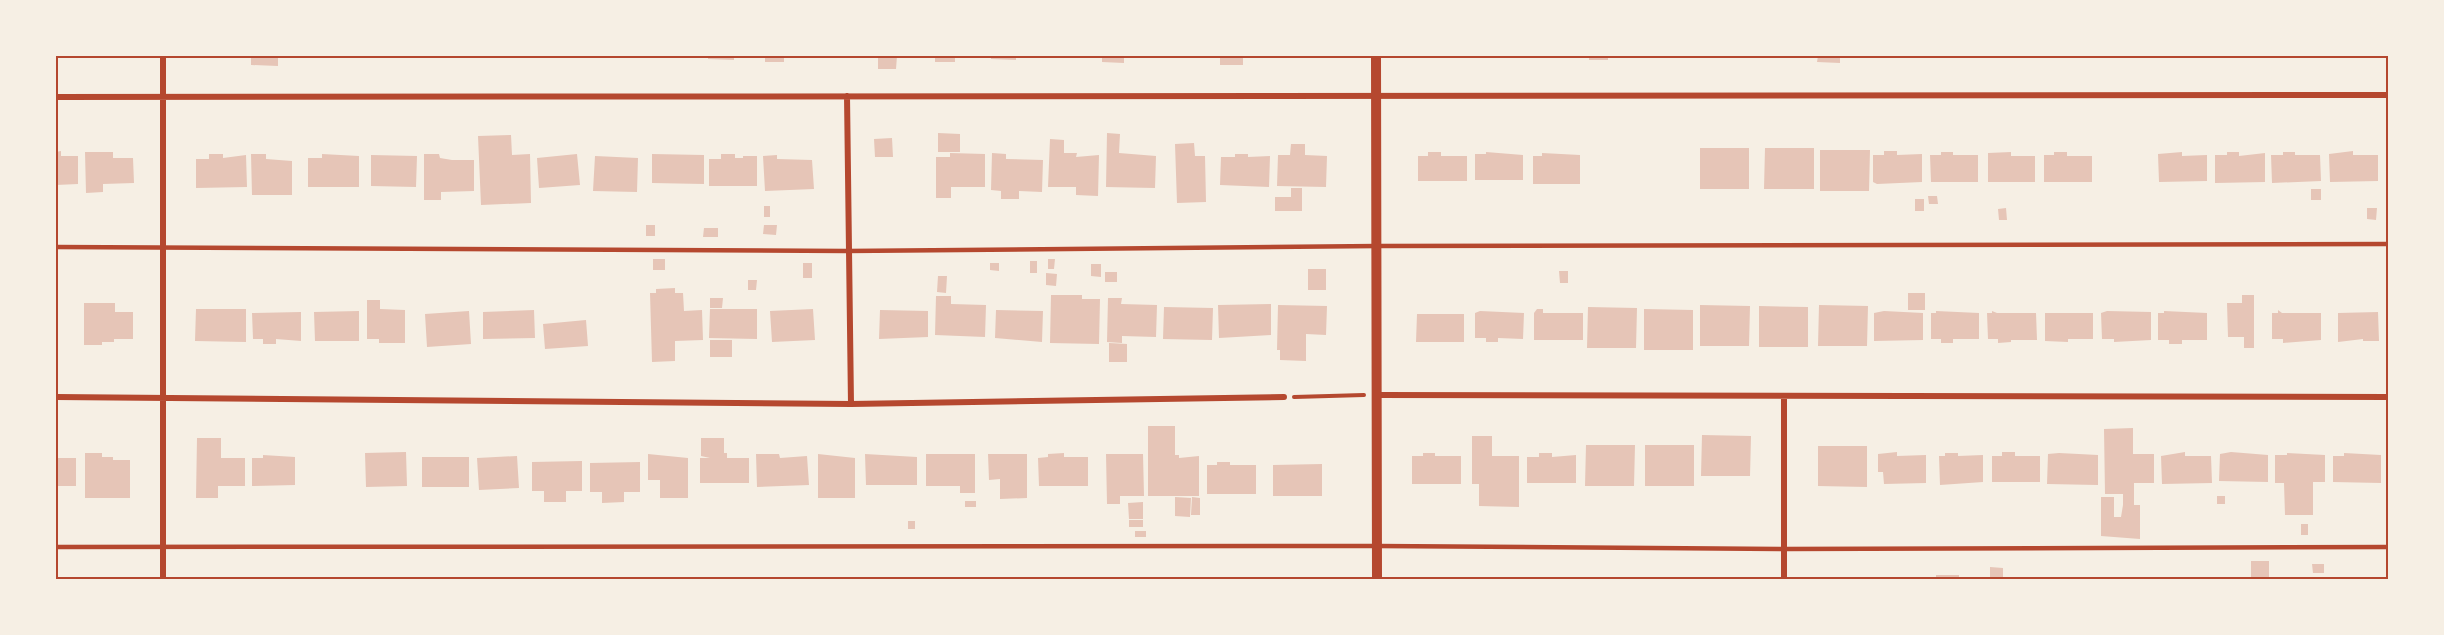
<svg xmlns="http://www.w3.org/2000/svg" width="2444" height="635" font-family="Lato,sans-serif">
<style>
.building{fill:#e6c5b7}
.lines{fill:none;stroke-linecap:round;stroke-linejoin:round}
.path{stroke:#b5482f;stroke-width:4}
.service{stroke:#b5482f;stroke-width:4.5}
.minor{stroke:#b5482f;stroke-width:6}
.tertiary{stroke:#b5482f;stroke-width:10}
.neatline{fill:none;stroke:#b5482f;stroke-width:2}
</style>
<rect width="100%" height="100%" fill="#f6efe4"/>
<path class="building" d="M251 56H278V66L251 65Z
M708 56H734V60L708 59Z
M765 56H784V62H765Z
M878 56H897L896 69H878Z
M935 56H955V62H935Z
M991 56H1016V60L991 59Z
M1102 56H1124V63L1102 62Z
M1220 56H1243V65H1220Z
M1589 56H1608V60H1589Z
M1818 56H1840V63L1817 62Z
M938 133 960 134V152H938Z
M1107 133 1120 134 1119 153 1156 156 1155 188 1106 187Z
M511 135 512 155 530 154 531 203 481 205 478 136Z
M892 138 893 157H875L874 139Z
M1050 139 1064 140V153H1077L1076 157 1099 155 1098 196 1076 195V187H1048Z
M1194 143 1195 156H1205L1206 202 1177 203 1175 144Z
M1291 144H1305V155L1327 156 1326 187 1277 186 1278 155H1290Z
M1700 148H1749V189H1700Z
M1765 148H1814V189H1764Z
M1820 150H1870L1869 191H1820Z
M61 151V156H78V184L56 185V152Z
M1884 151H1897V155L1922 154V182L1877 184 1873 182V155H1884Z
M2353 151V155H2378V181L2330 182 2329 154Z
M85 152H113V158H133L134 183 103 184V192L86 193Z
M1428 152H1441V156H1467V181H1418V156H1428Z
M1486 152 1523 155V180H1475V154H1486Z
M1941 152H1953V155H1978V182H1931L1930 155H1941Z
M2011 152V156H2035V182H1988V153Z
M2054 152H2067V156H2092V182H2044V155H2054Z
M2182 152V156L2207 155V181L2159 182 2158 154Z
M2227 152H2239V156L2265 153V182L2215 183V155H2227Z
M2283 152H2295V155H2320L2321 181 2272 183 2271 155H2283Z
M950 153 985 154V187H951V198H936V157H950Z
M992 153 1006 154V159L1043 160 1042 192 1019 191V199H1001V191L991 190Z
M1542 153 1580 155V184H1533V156H1542Z
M209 154H223V158L246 155 247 187 196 188V159H209Z
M251 154H266V159L292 161V195H252Z
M322 154 359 156V187H308V158H322Z
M424 154H439L440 158 452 160H474V191L441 192V200H424Z
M577 154 580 185 539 188 537 158Z
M652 154 704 155V184L652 183Z
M721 154H735V158H743V156H757V186H709V159H721Z
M1235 154H1248V157L1270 156 1269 187 1220 185 1221 157H1235Z
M371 155 417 156 416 187 371 186Z
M777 155V159L812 160 814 189 765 191 763 156Z
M595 156 638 158 637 192 593 191Z
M1291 188H1302V211H1275V197H1291Z
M2311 189H2321V200H2311Z
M1928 196H1937L1938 204H1929Z
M1915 199H1924V211H1915Z
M764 206H770V217H764Z
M2006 208 2007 220H1999L1998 209Z
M2367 208H2377L2376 220 2367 219Z
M646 225H655V236H646Z
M764 225H777L776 235 763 234Z
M704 228H718V237H703Z
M653 259H665V270H653Z
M1048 259H1055L1054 269H1048Z
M1030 261H1037V273H1030Z
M803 263H812V278H803Z
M990 263H999V271L990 270Z
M1091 264H1101V277L1091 276Z
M1308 269H1326V290H1308Z
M1559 271H1568V283H1560Z
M1105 272H1117V282H1105Z
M1046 273 1057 274 1056 286 1046 285Z
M938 276H947L946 293 937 292Z
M748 280H757L756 290H748Z
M675 288V293H683L684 311 702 310 703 340 675 341V361L652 362 650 293H656V289Z
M1908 293H1925V310H1908Z
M1051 295H1082V299H1100L1099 344 1050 343Z
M2242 295H2254V348H2244V337H2228L2227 303H2242Z
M936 296H951V304L986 305 985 337 935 335Z
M710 298H723L722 308H710Z
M1108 298H1122L1121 304 1157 305 1156 337 1122 336V343L1107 342Z
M367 300H380V309L405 310V343H379V339H367Z
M84 303H115V312H133V339H114V342H102V345H84Z
M1271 304V335L1219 338 1218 305Z
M1278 305 1327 306 1326 335 1306 334V361L1280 360V350H1277Z
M1700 305 1750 306 1749 346H1700Z
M1819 305 1868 306 1867 346H1818Z
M1759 306 1808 307V347H1759Z
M1164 307 1213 308 1212 340 1163 339Z
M1588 307 1637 308 1636 348H1587Z
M196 309H246V342L195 341Z
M710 309H757V339L709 338Z
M813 309 815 340 772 342 770 311Z
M1537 309H1543V313H1583V340H1534V313Z
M1644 309 1693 310V350H1644Z
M534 310 535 338 483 339V312Z
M880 310 928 311V337L879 339Z
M996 310 1043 311 1042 342 995 338Z
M2278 310 2282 313H2321V340L2283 343V339H2272V313H2278Z
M359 311V341H315L314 312Z
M469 311 471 344 427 347 425 314Z
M1480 311 1524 313 1523 339 1498 338V342H1486V338H1475V313Z
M1884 311 1923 313V340L1874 341V313Z
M1936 311 1979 313V339H1953V343H1941V339H1931V313H1936Z
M1992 311 1997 313H2036L2037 340H2011V342L1998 343V339H1988L1987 313H1992Z
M2107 311 2151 312V340L2114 342V339H2102L2101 313Z
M2164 311 2207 313V340H2182V344H2169V340H2158V313H2164Z
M301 312V341L276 339V344H263V339H253L252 313Z
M2378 312 2379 341H2363V339L2338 342V313Z
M2386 312H2388V341H2386Z
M2045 313H2093V339H2068V342L2045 341Z
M1417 314H1464V342H1416Z
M586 320 588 346 545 349 543 324Z
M710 340H732V357H710Z
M1109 343 1127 344V362H1109Z
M1148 426H1175V455H1179V458L1199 456V496H1148Z
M2133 428V454H2154V483H2134V505H2140V539L2101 536V497H2114V517H2121L2123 505V494H2105L2104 429Z
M1702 435 1751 436 1750 476H1701Z
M1472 436H1492V456H1519V507L1479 506V484H1472Z
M197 438H221V458H245V486H218V498H196Z
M701 438H724V453H727V458H749V483H700V458H710L701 456Z
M1586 445H1635L1634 486H1585Z
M1645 445H1694V486H1645Z
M1818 446H1867V487L1818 486Z
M406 452 407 486 366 487 365 453Z
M1897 452V456L1926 455V483L1884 484 1883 472H1878V454Z
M2002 452H2015V456H2040V482H1992V456H2002Z
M2185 452V456H2211L2212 483 2162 484 2161 456Z
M2231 452 2268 455V482L2219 481 2220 454Z
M56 453H58V458H76V486H56Z
M85 453H102V457H113V460H130V498H85Z
M1064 453V457H1088V486H1039L1038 458 1048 457V454Z
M1423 453H1435V456H1461V484H1412V456H1423Z
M1539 453H1552V457L1576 455V483H1527V457H1539Z
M1945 453H1958V456L1983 455V482L1940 485 1939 456H1945Z
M2059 453 2098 455V485L2047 484 2048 454Z
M2287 453 2325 455V482H2313V515H2285L2284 483H2275V455H2287Z
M2344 453 2381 455V483L2333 482V456H2344Z
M648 454 688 458V498H660V480H648Z
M756 454H779L780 458 807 456 809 485 757 487Z
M818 454 855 458V498H818Z
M865 454 917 457V485H866Z
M926 454H975V493H960V486H926Z
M988 454H1027V498L1000 499V479L989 480Z
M1106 454H1143L1144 496H1120V504H1107Z
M263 455 295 457V485L252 486V458H263Z
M517 456 519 488 479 490 477 458Z
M422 457H469V487H422Z
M582 461V491H566V502H544V491H532V462Z
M640 462V492H624V502L602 503V492H590V463Z
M1217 462H1230V465H1256V494H1207V465H1217Z
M1322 464V496H1273V465Z
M2217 496H2225V504H2217Z
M1175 497 1191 498 1190 517 1175 516Z
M1192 497 1200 498V515H1191Z
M965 501H976V507H965Z
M1143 502V519H1129L1128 503Z
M1129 520H1143V527H1129Z
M908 521H915V529H908Z
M2301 524H2308V535H2301Z
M1135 531H1146V537H1135Z
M2251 561H2269V580H2251Z
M2312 564H2324V573H2313Z
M1990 567 2003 568V579H1990Z
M1936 575H1959V580H1936Z"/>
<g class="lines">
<path class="path" d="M1294 397 1364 395"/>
<path class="service" d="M56 247 847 251 1378 246 2388 244
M56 547 1377 546 1784 549 2388 547"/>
<path class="minor" d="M163 56V580
M847 96 851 404
M56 97 2388 95
M1377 395 2388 397
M56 397 851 404 1284 397
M1784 580V396"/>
<path class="tertiary" d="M1376 56 1377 580"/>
</g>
<rect width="2444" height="635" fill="none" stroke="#f6efe4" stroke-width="114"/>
<rect x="57" y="57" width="2330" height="521" class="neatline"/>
</svg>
